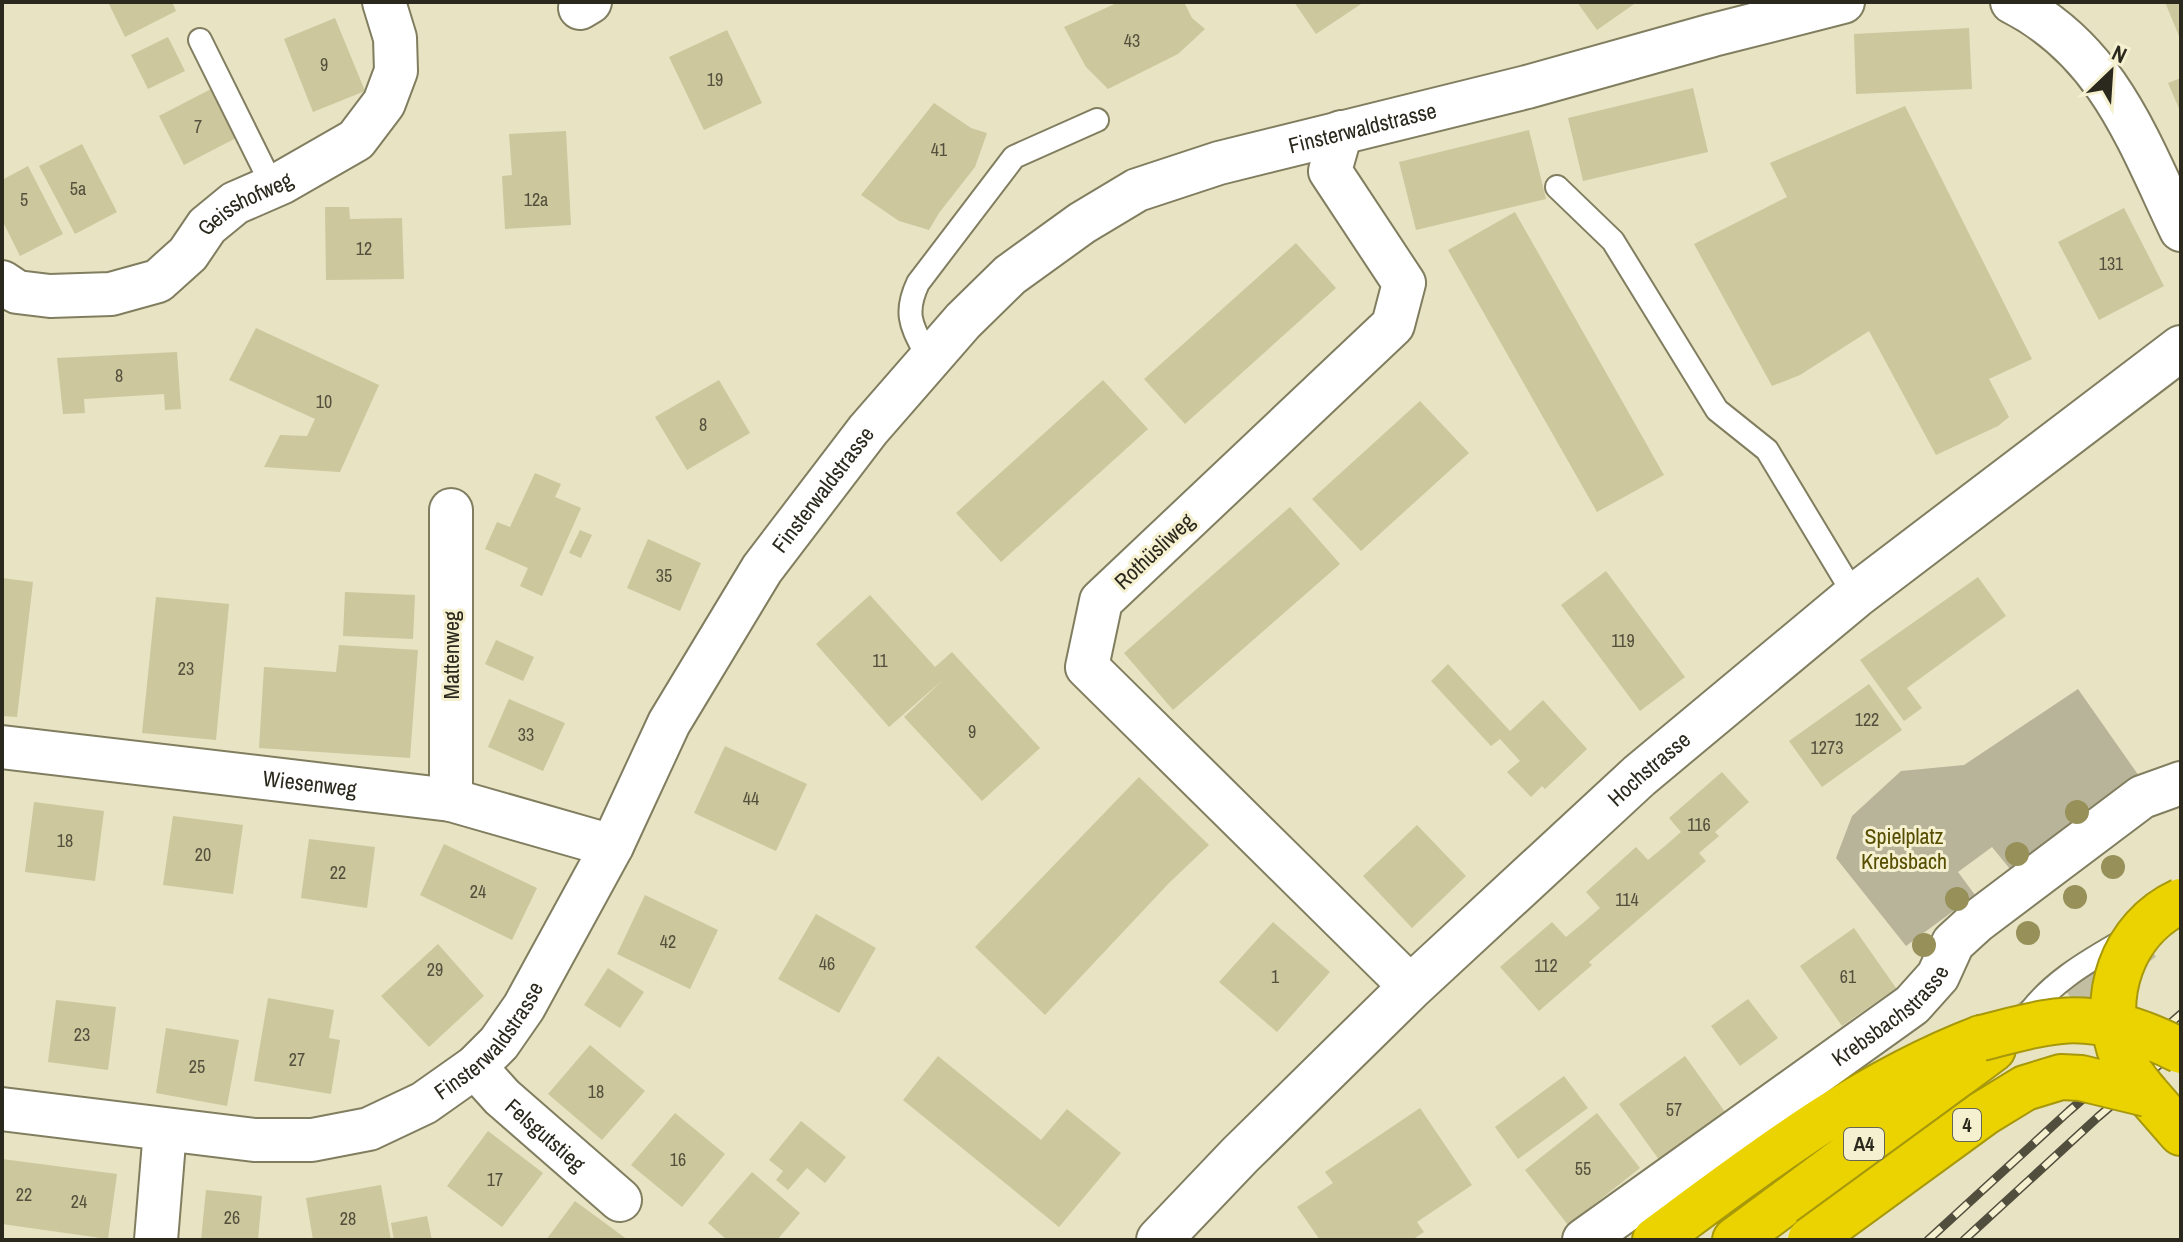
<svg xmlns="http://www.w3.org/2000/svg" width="2183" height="1242" font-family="'Archivo Narrow',sans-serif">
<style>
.green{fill:#b8b49a}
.building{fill:#cdc79d}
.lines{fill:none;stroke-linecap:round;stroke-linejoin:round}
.highway-tunnel{stroke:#c1bea2;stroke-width:44;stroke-dasharray:44 22;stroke-linecap:butt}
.lane-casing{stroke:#817e60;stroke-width:26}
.street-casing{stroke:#817e60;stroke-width:46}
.secondary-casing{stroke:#817e60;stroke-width:48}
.highway-casing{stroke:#a7980b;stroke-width:48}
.lane{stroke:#fff;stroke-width:22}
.street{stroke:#fff;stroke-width:42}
.secondary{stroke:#fff;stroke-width:44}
.highway{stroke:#ead301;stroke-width:44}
.rail-casing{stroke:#514e3e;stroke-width:9}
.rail{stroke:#f4f0d0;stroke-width:6;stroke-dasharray:18;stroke-linecap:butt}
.highway-bridge-casing{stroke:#a7980b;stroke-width:48;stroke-linecap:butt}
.highway-bridge{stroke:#ead301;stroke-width:44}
.tree{fill:#979058}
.labels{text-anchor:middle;stroke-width:6;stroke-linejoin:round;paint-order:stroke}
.number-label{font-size:18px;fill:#54503d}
.shield{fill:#f4f0d0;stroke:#676553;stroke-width:2}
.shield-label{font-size:20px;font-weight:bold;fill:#2b291d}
.street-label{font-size:22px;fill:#2b291d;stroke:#f4f0d0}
.park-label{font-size:22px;fill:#564d00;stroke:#f4f0d0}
</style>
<rect width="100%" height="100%" fill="#e7e3c3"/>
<path class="green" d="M2078 689 2139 776 2010 869 1992 847 1958 872 1975 895 1906 946 1836 858 1852 816 1901 771 1964 765Z"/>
<path class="building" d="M108 2H172L176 11 125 37Z
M1119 2H1184L1192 18 1205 29 1178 54 1108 89 1086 67 1064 27Z
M1294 2H1364L1316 34Z
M1577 2H1637L1597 30Z
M2165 2H2181V41Z
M335 18 365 91 313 112 284 39Z
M1969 28 1972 89 1856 94 1854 34Z
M727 30 762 103 704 130 669 57Z
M168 37 185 71 148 89 131 55Z
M2181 78V113L2168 83Z
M1693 88 1708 152 1583 181 1568 118Z
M211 89 236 138 184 165 159 116Z
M934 103 971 128 987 133 975 167 939 213 929 230 899 221 861 195Z
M1905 106 2032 359 1989 379 2009 417 1998 426 1936 455 1869 331 1800 375 1772 386 1694 244 1787 197 1770 163Z
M1529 130 1546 199 1416 230 1399 162Z
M566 131 571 225 505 229 502 176 512 175 509 134Z
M82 144 117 212 75 234 39 166Z
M28 166 63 234 20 256 2 220V180Z
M325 207H349L350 219 402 218 404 279 326 280Z
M2124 208 2164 286 2099 320 2058 242Z
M1515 212 1664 475 1597 512 1448 250Z
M1296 243 1336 288 1185 424 1144 379Z
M256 328 379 385 340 472 264 467 280 435 307 436 315 419 229 380Z
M177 352 181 409 165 410 164 394 84 399 85 413 63 414 57 358Z
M719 380 750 433 687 470 655 417Z
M1103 380 1148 429 1001 562 956 513Z
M1420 401 1469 453 1361 551 1312 499Z
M535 473 561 484 555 497 581 508 542 596 520 586 528 568 485 549 497 522 510 527Z
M1290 507 1340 564 1173 710 1124 653Z
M580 530 592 535 581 558 569 553Z
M648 539 701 563 680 611 627 588Z
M1606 571 1685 677 1640 711 1561 605Z
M1978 577 2006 616 1907 688 1922 708 1904 721 1860 660Z
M2 578 33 582 17 717 2 716Z
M345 592 415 595 413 639 343 636Z
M870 595 935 667 952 652 1040 748 982 801 904 717 944 679 889 727 816 644Z
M156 597 229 604 216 740 142 733Z
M496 640 534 657 523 681 485 664Z
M339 645 418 650 410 758 259 748 264 667 336 672Z
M1448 664 1510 731 1543 700 1587 749 1545 789 1542 786 1531 797 1507 772 1520 761 1500 739 1491 746 1431 681Z
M1869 684 1902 730 1822 787 1789 741Z
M509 699 565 723 543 771 488 747Z
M725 746 807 784 776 851 694 813Z
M1722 772 1749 802 1715 832 1719 836 1699 853 1706 861 1589 962 1592 965 1539 1011 1500 967 1552 922 1566 937 1583 923 1600 908 1586 892 1636 847 1648 860 1665 846 1681 832 1669 818Z
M1139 777 1209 845 1169 883 1045 1015 975 947Z
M34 802 104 811 95 881 25 872Z
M173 816 243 825 233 894 163 885Z
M1417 825 1466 876 1412 928 1363 876Z
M309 839 375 847 367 908 301 898Z
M444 844 537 888 512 940 420 895Z
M645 895 718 930 690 989 617 954Z
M816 914 876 948 839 1013 778 979Z
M1273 922 1330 972 1277 1032 1219 982Z
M1854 928 1896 988 1842 1026 1800 966Z
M438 944 484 996 429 1047 381 996Z
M608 968 644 992 620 1028 584 1005Z
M268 998 334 1010 329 1038 340 1040 331 1094 254 1081Z
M1748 999 1778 1038 1740 1066 1711 1026Z
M56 1000 116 1007 108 1070 48 1062Z
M166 1028 239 1040 227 1106 156 1093Z
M590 1045 645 1091 602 1140 548 1094Z
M938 1056 1041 1140 1067 1109 1121 1153 1059 1227 903 1100Z
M1685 1056 1728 1116 1662 1164 1619 1104Z
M1564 1076 1588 1108 1518 1159 1495 1127Z
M1420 1108 1472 1185 1417 1222 1424 1232 1412 1240H1320L1297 1207 1333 1183 1325 1172Z
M675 1113 725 1154 682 1207 631 1165Z
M1597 1113 1640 1168 1568 1225 1525 1170Z
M801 1121 846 1157 825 1183 807 1168 788 1190 776 1180 783 1171 769 1160Z
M488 1131 543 1173 502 1227 447 1186Z
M2 1159 117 1174 108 1239 2 1224Z
M752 1172 800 1213 777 1240H727L708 1223Z
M381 1185 391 1240H313L306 1198Z
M206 1190 262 1196 258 1240H201Z
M575 1201 628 1240H546Z
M427 1216 432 1240H394L391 1223Z"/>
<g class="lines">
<path class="highway-tunnel" d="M2015 1033 2143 939"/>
<g class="lane-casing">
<path id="lane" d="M200 40 273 187
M1557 187 1613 241 1717 410 1767 450 1855 596
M929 360C914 329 902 317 918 283L1014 157 1097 120
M2021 1025C2044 985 2091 959 2130 937"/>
</g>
<g class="street-casing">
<g id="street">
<path d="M2012 2C2107 50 2138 140 2181 230"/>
<path d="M580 8 590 2"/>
<path d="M1341 132 1330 171 1404 283 1393 325 1101 601 1087 667 1411 987"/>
<path id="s1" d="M2 282 17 292 50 296 111 294 158 281 188 254 207 226 235 203 281 183 356 140 384 103 396 71 395 38 384 2"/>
<path id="s2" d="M2 747 451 800 612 846"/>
<path d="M451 800V510"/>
<path id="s3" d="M475 1067 502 1097 620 1200"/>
<path id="s4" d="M2 1109 254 1140H312L369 1129 424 1103 475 1067 499 1043 524 1007 612 846 669 723 762 569 868 430 963 321 1010 275 1082 223 1137 190 1219 163 1527 87 1713 35 1843 2"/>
<path d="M156 1240 165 1130"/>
<path id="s5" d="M1584 1240 1912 1005 1938 976 1953 943 1976 922 2142 797 2181 783"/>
</g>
</g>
<g class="secondary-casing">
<g id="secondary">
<path id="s6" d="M1159 1240 1240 1155 1411 987 1639 776 1855 596 2181 348"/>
</g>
</g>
<g class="highway-casing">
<path id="highway" d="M2147 1094 2181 1133
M1655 1240C1758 1164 1860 1084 1981 1038
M1735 1240 1993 1049"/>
</g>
<use href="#lane" class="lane"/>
<use href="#street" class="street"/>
<use href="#secondary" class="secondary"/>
<use href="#highway" class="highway"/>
<g class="rail-casing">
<path id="rail" d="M1928 1240 2069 1111 2181 1014
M1964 1240 2098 1117 2181 1046"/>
</g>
<use href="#rail" class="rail"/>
<g class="highway-bridge-casing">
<path id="highway-bridge" d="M1981 1038C2007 1032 2034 1023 2061 1021 2101 1017 2146 1033 2181 1051
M2147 1094C2138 1083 2128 1072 2123 1059 2098 999 2122 928 2181 901
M1810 1240 1984 1113 2025 1088 2061 1077 2081 1078 2147 1094"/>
</g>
<use href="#highway-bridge" class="highway-bridge"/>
</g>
<g class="tree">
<circle cx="2077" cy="812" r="12"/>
<circle cx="2017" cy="854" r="12"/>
<circle cx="2113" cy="867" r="12"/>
<circle cx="2075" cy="897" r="12"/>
<circle cx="1957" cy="899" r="12"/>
<circle cx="2028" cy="933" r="12"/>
<circle cx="1924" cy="945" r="12"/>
</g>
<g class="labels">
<g class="number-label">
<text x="1132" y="47">43</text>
<text x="324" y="71">9</text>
<text x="715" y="86">19</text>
<text x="198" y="133">7</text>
<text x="939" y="156">41</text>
<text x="78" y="195">5a</text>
<text x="24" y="206">5</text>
<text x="536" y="206">12a</text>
<text x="364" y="255">12</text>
<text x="2111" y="270">131</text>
<text x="119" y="382">8</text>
<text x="324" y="408">10</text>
<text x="703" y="431">8</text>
<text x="664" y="582">35</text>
<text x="1623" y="647">119</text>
<text x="880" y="667">11</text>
<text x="186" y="675">23</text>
<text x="1867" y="726">122</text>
<text x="972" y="738">9</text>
<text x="526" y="741">33</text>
<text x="1827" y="754">1273</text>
<text x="751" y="805">44</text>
<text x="1699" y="831">116</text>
<text x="65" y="847">18</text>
<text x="203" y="861">20</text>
<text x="338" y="879">22</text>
<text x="478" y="898">24</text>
<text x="1627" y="906">114</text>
<text x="668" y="948">42</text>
<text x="827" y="970">46</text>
<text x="1546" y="972">112</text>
<text x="435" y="976">29</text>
<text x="1275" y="983">1</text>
<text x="1848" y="983">61</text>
<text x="82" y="1041">23</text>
<text x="297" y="1066">27</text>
<text x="197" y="1073">25</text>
<text x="596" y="1098">18</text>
<text x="1674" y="1116">57</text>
<text x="678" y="1166">16</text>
<text x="1583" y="1175">55</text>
<text x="495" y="1186">17</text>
<text x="24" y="1201">22</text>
<text x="79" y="1208">24</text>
<text x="232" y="1224">26</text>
<text x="348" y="1225">28</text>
</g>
<g class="shield">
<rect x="1953" y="1109" width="28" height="32" rx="6"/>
<rect x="1844" y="1128" width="40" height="32" rx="6"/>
</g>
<g class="shield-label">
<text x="1967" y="1132">4</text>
<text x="1864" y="1151">A4</text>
</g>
<g class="street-label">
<text dy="8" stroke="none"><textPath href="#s4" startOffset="1842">Finsterwaldstrasse</textPath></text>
<text dy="8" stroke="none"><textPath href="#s1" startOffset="280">Geisshofweg</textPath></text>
<text dy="8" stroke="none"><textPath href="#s4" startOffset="1170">Finsterwaldstrasse</textPath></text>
<text transform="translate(1154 551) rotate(-43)" y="8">Rothüsliweg</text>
<text transform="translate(451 655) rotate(-90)" y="8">Mattenweg</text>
<text dy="8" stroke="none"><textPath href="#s6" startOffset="680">Hochstrasse</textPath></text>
<text dy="8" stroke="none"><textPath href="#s2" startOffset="310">Wiesenweg</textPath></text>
<text dy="8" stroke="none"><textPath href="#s5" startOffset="380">Krebsbachstrasse</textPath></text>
<text dy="8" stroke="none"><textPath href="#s4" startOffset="522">Finsterwaldstrasse</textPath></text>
<text dy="8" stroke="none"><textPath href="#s3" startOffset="98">Felsgutstieg</textPath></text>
</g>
<g class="park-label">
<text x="1904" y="844">Spielplatz<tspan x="1904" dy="25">Krebsbach</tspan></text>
</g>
</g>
<rect width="2183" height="1242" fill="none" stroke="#2b291d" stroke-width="8"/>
<g transform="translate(2111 72) rotate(25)" stroke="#f4f0d0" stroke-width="6" paint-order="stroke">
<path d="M0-6L14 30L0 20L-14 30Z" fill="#2b291d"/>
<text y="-12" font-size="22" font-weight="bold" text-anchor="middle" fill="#2b291d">N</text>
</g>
</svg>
